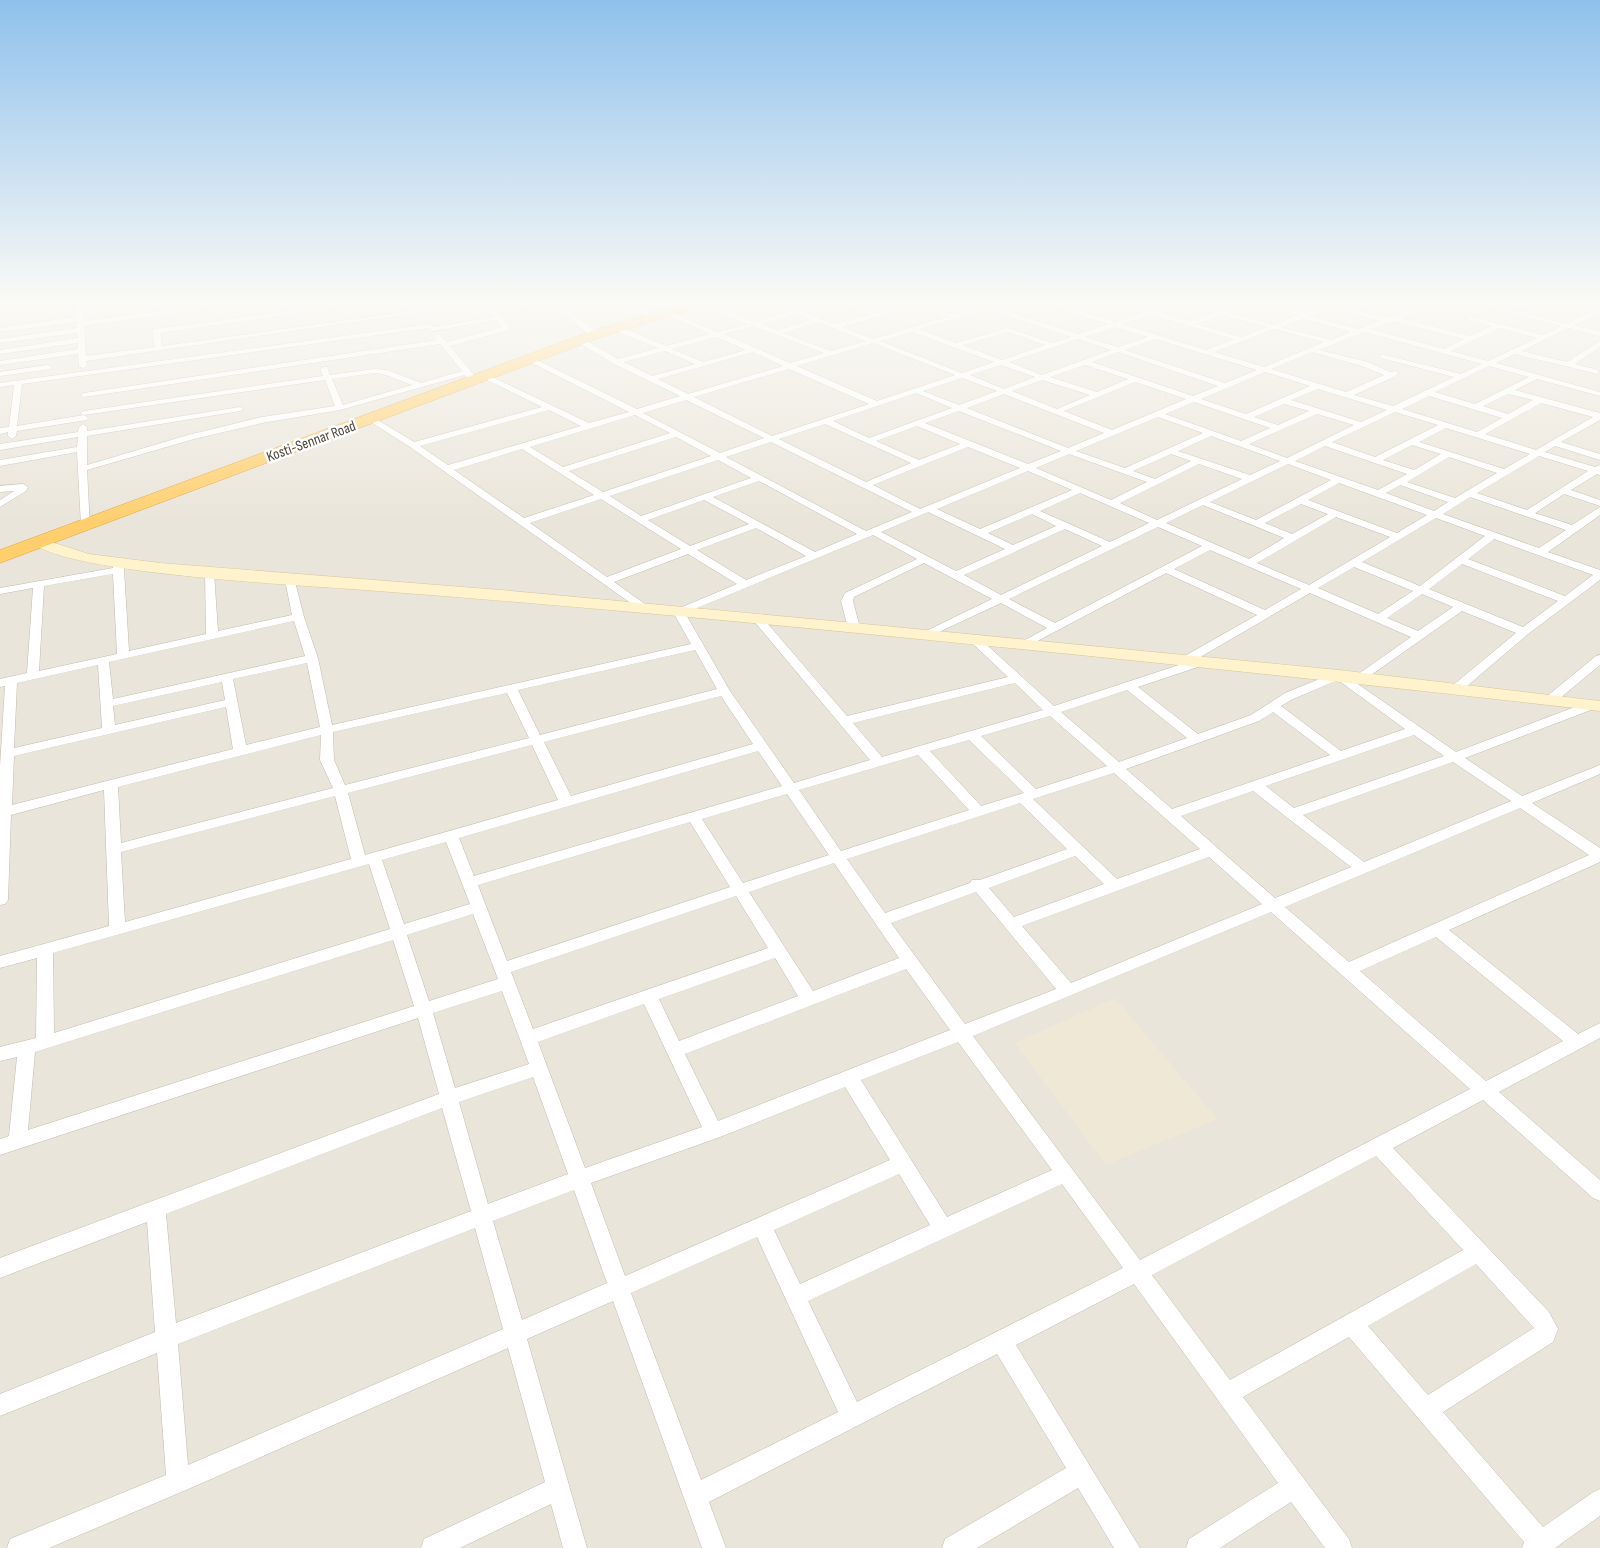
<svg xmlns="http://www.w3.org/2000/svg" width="1600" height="1548" font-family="'Sofia Sans Condensed',sans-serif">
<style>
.residential{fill:#eae5da}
.education{fill:#efe8d6}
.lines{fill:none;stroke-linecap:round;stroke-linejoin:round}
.street-casing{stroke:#c2bbae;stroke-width:1}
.secondary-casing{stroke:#d6c79b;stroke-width:1}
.highway-casing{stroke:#e0a43c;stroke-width:1}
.street{fill:#fff;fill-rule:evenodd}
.secondary{fill:#fff3cd;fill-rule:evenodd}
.highway{fill:#ffcf6e;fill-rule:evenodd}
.labels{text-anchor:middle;stroke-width:5;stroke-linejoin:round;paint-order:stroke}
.far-street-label{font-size:15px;fill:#4b4439;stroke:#fff}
</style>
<rect width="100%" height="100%" fill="#f6f3ec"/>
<path class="residential" d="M0 305H1600V1548H0Z"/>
<path class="education" d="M1115 998 1217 1119 1106 1165 1015 1043Z"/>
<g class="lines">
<g class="street-casing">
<path id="street" d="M76 305H101L83 309 84 321 210 305H228L84 326 86 356 155 347 152 331 156 329 336 305H354L160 333 162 346 420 310 423 312 86 361 87 366 83 368 79 366 78 354 0 365V361L78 349V343L0 354V350L78 338 77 333 0 343V339L77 328V322L0 332V328L76 317Z
M417 305H435L415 308Z
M488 305 494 310 542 305 497 313 510 326V330L450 346 474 375V379H468L465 375 340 410 262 423 194 439 87 470 90 527 86 528 81 525 77 452 0 466V460L77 447 78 437 0 450V444L78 432 79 427 83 424 87 427V431L240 407 244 409 240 411 87 436V465L188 435 262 417 335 406 325 380 84 415 88 418 87 420 17 431 16 436 12 439 8 436V432L0 434V428L9 427 14 385 0 387V383L430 324 433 327 493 317 485 307ZM496 320 502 327 447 342 438 334 434 336 437 340 84 393 80 395 84 397 440 344 462 371 421 383 387 370 374 369 330 375 327 367H324L320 369 323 376 84 411 80 413 84 415 17 426 22 384 429 328 432 331ZM374 373 383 374 412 385 343 405 332 379Z
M555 305H562L597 333V337H591Z
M632 305H639L653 317 648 318Z
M702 305H711L754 322 790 312 776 305H785L835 324 869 315 844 305C855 305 866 313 877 313 890 312 903 305 916 305L842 327 873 339 947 317 918 305C931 305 943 315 955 314 969 314 980 305 996 305L994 307 1078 334 1108 324 1049 305H1059L1115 322 1143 313 1122 305C1132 305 1142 311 1152 310 1160 309 1167 305 1176 305L1158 312 1189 321 1238 305H1248L1229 313 1274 325 1298 315 1267 305H1277L1305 313 1323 305H1335L1386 318 1422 305H1431L1400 318 1470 336 1492 326 1467 319 1469 316 1543 335 1561 326 1480 305C1494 305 1505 310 1519 312 1528 313 1537 305 1547 305L1529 314 1566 324 1600 308V313L1574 325 1600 332V336L1568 328 1522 351 1567 362 1600 341V347L1575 364 1598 370V374L1515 354 1496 363 1600 392V396L1537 379 1515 390 1600 413V420L1561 442 1600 454V460L1555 446 1545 452 1595 467 1600 465V475L1597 474 1571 490 1600 500V506L1564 494 1535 513 1572 525 1600 507V515L1548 552 1600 570V580L1528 634 1460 692 1456 693 1450 689 1452 686 1516 633 1462 611 1361 682 1355 678 1357 675 1411 637 1310 593 1197 659H1204L1206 662 1204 665 1138 687 1198 734 1251 715 1285 693 1339 671 1456 752 1588 702H1596L1598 705 1596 708 1465 758 1522 796 1600 765V774L1532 803 1600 848V862L1449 930 1578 1034 1600 1023V1038L1499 1092 1600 1180V1201L1593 1198 1483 1100 1393 1148 1549 1312 1558 1329 1553 1342 1443 1412 1543 1527 1592 1493 1600 1489V1516L1555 1548H1522L1524 1542 1349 1337 1243 1397 1349 1539 1352 1548H1325L1291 1502 1220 1548H1186L1189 1539 1278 1483 1134 1284 1016 1345 1140 1548H1114L1078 1488 977 1548H942L945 1539 1066 1468 997 1354 709 1502 726 1548H702L613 1301 527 1339 587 1548H563L551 1504 460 1548H421L424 1539 545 1482 508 1348 186 1490 49 1548H7L10 1539 166 1475 157 1353 0 1416V1394L155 1332 147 1222 0 1278V1258L439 1094 418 1018 0 1155V1139L9 1136 17 1057 0 1061V1047L36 1038 37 958 0 968V956L109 926 104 790 11 815 8 900 5 904 0 905V766L5 686 0 687V679L27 673 33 588 0 594V588L113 568 114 561H122L124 570 129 651 206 634 205 571 209 570 214 573 218 631 292 615 285 580 290 577 294 578 304 617 318 658 332 725 691 644 673 612 675 610 737 584 688 554 614 582 652 609 650 611H642L410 447 366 419 373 417 414 442 542 407 483 378 482 376 486 374 589 423 629 412 528 361V357H531L637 409 680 396 614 364 576 341 583 339 618 359 658 348 613 330V326H619L666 346 710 334 664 313V311H668L717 332 747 324ZM1330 308 1380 321 1358 329 1309 316ZM987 309 1071 337 1052 343 1008 328 956 343 919 329ZM796 314 811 320 777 330 761 324ZM1151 315 1234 339 1206 350 1122 324ZM1222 315 1267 327 1241 337 1196 324ZM1303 318 1351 332 1331 340 1281 327ZM1393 321 1464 339 1444 349 1371 329ZM818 322 866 341 831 351 783 333ZM753 326 824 353 790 363 724 334ZM1115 327 1148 337 1118 347 1085 337ZM1499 328 1537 338 1488 361 1451 351ZM1274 329 1324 342 1264 367 1214 352ZM912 332 994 362 962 373 880 341ZM1008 332 1045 345 1002 360 963 345ZM1364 332 1482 364 1461 374 1381 354V358L1454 377 1393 406 1354 395 1394 377 1398 373 1397 371 1390 372 1368 362 1319 350ZM716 337 746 350 703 362 672 349ZM1078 339 1111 350 1042 375 1009 362ZM1155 339 1257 370 1225 383 1125 350ZM873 343 955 375 877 401 797 366ZM665 351 695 364 652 376 624 362ZM753 352 783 366 688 394 658 379ZM1118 352 1218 386 1193 396 1092 362ZM1312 352 1362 366 1384 375 1346 392 1271 369ZM1001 365 1035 377 1004 389 970 375ZM1085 365 1128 379 1097 392 1050 377ZM1489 366 1529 377 1475 404 1435 392ZM789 369 869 404 772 436 694 397ZM1265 372 1310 386 1246 414 1201 399ZM962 378 997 391 959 405 923 391ZM1042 380 1090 395 1057 409 1012 391ZM1135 382 1186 399 1112 430 1064 411ZM1318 389 1387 410 1361 422 1291 400ZM916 393 952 408 869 438 833 421ZM1004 394 1104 433 1068 448 967 408ZM1508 394 1533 400 1508 414 1483 406ZM1429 396 1502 418 1477 432 1402 409ZM686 400 764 438 720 453 643 413ZM1194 402 1270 428 1241 441 1165 414ZM1541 403 1593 417 1536 450 1485 434ZM1284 404 1309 411 1278 425 1254 417ZM549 410 581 426 448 465 420 446ZM959 411 1061 451 1028 464 925 423ZM1395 412 1438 425 1375 457 1332 442ZM1317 414 1354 425 1287 458 1249 444ZM635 415 670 433 563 467 530 447ZM1158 417 1203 433 1125 468 1076 451ZM825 424 911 463 866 482 779 439ZM917 426 960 444 919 460 876 441ZM1446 428 1530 454 1504 469 1419 442ZM1211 436 1280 461 1250 475 1178 451ZM676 437 711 456 603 492 569 471ZM771 442 912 512 866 531 726 457ZM1412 445 1441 454 1414 470 1383 460ZM1325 446 1407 474 1378 490 1295 461ZM968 447 1020 468 920 509 873 485ZM522 449 594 495 524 518 454 470ZM1069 454 1147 482 1111 500 1036 468ZM1171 454 1191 461 1155 479 1133 471ZM1539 456 1588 471 1527 510 1477 493ZM1449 457 1497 473 1455 498 1407 482ZM718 460 751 478 641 516 610 496ZM1199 464 1242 479 1157 520 1120 503ZM1288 464 1331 480 1256 520 1210 502ZM1028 471 1072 490 980 529 937 509ZM759 481 857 534 815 552 713 497ZM1339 483 1427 515 1397 533 1308 500ZM1400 485 1448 502 1434 511 1386 493ZM1080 493 1149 523 1110 542 1040 511ZM1470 497 1566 530 1539 548 1443 514ZM601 499 681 549 607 577 530 523ZM704 500 749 524 690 546 648 520ZM1301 504 1328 514 1292 534 1265 523ZM1203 505 1284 538 1249 559 1166 523ZM928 512 1005 549 956 571 881 532ZM1032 514 1056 526 1013 545 988 533ZM1336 517 1390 537 1309 585 1257 563ZM1436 518 1485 536 1420 586 1362 562ZM1158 527 1202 546 1055 623 1009 599ZM756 528 806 556 746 580 697 550ZM1065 529 1102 546 1001 595 964 575ZM873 535 917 559 845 593 841 601 848 628 854 631 860 628 853 601 854 597 924 563 992 599 922 633V637L926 638 1001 603 1047 628 1016 645 1018 647H1026L1166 573 1257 615 1183 657 1181 660 1185 663 1054 706 979 638H971L969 640 971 642 1008 677 847 716 762 617H754V621L870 760 794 783 730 691 685 613ZM1494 539 1593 575 1565 596 1468 559ZM1210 550 1301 589 1265 610 1174 569ZM1462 564 1558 601 1523 627 1429 589ZM1354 567 1413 591 1378 614 1318 588ZM113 574 117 654 39 671 44 586ZM1422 594 1453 607 1418 631 1387 618ZM294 621 305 656 113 699 109 662ZM695 650 717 689 540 735 518 690ZM307 663 320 727 246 745 233 679ZM98 665 102 728 14 748 17 683ZM1338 680 1405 729 1341 751 1281 706 1293 699ZM222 682 225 700 115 725 113 706ZM1015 683 1043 710 882 757 853 723ZM1127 690 1187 738 1119 762 1061 712ZM507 693 529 738 345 785 334 760 333 732ZM721 696 753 744 571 796 544 742ZM226 707 233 749 12 805 14 756ZM1273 712 1330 755 1172 809 1126 769 1259 721ZM1050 716 1107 766 1036 789 981 736ZM321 735 320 760 333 788 121 843 118 787ZM1414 735 1444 756 1294 808 1266 786ZM969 740 1024 793 981 806 930 751ZM532 745 558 800 365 855 348 793ZM758 751 782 786 474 876 459 838ZM918 755 969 810 841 851 799 790ZM1453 762 1511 801 1364 862 1303 815ZM1114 773 1200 849 1117 879 1033 799ZM1253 791 1351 867 1275 898 1181 816ZM787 794 829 855 743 883 702 819ZM335 796 351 859 125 922 121 852ZM1020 803 1067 849 980 880H972L970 883 885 913 847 859ZM1520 808 1589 855 1349 962 1285 907ZM690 822 730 887 507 961 478 885ZM446 842 470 904 404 924 382 860ZM1075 856 1104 884 1014 917 989 888ZM1209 857 1262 904 1071 983 1022 926ZM834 863 899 958 813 991 749 892ZM369 864 390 929 54 1033 53 953ZM976 892 1056 989 965 1024 891 923ZM736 896 768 948 533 1029 511 972ZM1271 912 1470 1089 1140 1260 973 1036ZM473 914 498 979 429 1001 407 935ZM1436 937 1563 1041 1486 1081 1360 971ZM393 940 414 1006 28 1130 35 1052ZM775 958 798 996 679 1041 659 999ZM906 969 950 1030 718 1121 685 1054ZM502 991 529 1064 455 1088 433 1013ZM644 1004 702 1127 585 1168 538 1042ZM958 1042 1052 1170 947 1217 861 1080ZM533 1077 568 1174 488 1204 459 1102ZM845 1087 890 1160 625 1276 591 1183 720 1137ZM442 1108 471 1211 176 1323 166 1214ZM1376 1156 1463 1250 1230 1380 1152 1275ZM899 1174 930 1225 800 1284 774 1230ZM1062 1184 1123 1268 857 1402 808 1301ZM574 1190 607 1283 522 1320 493 1221ZM475 1228 503 1329 188 1465 178 1344ZM757 1237 838 1412 701 1480 631 1293ZM1476 1264 1534 1328 1428 1395 1368 1326Z
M48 365 52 367 51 369 0 376V372Z
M23 484 28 487 26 491 0 507V500L14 491 0 492V486Z
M1600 655V665L1554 703H1546L1544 700 1546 697 1596 656Z"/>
</g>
<g class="secondary-casing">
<path id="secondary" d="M39 538 89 554 160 563 501 590 854 623 1339 670 1600 701V711C1376 685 1153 662 929 640 736 621 544 603 351 589 298 585 61 573 32 542Z"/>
</g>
<g class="highway-casing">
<path id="highway" d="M678 305H697L696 308 599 338 0 563V550L589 332Z"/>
</g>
<use href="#street" class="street"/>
<use href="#secondary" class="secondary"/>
<use href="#highway" class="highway"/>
</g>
<linearGradient id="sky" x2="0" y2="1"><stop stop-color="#8fc1ec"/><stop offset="0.58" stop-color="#fbfaf6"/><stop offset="1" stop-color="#fbfaf6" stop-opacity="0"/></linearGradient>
<rect width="1600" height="522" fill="url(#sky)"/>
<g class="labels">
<g class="far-street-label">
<text transform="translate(311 441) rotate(-20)" y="5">Kosti-Sennar Road</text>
</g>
</g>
</svg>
